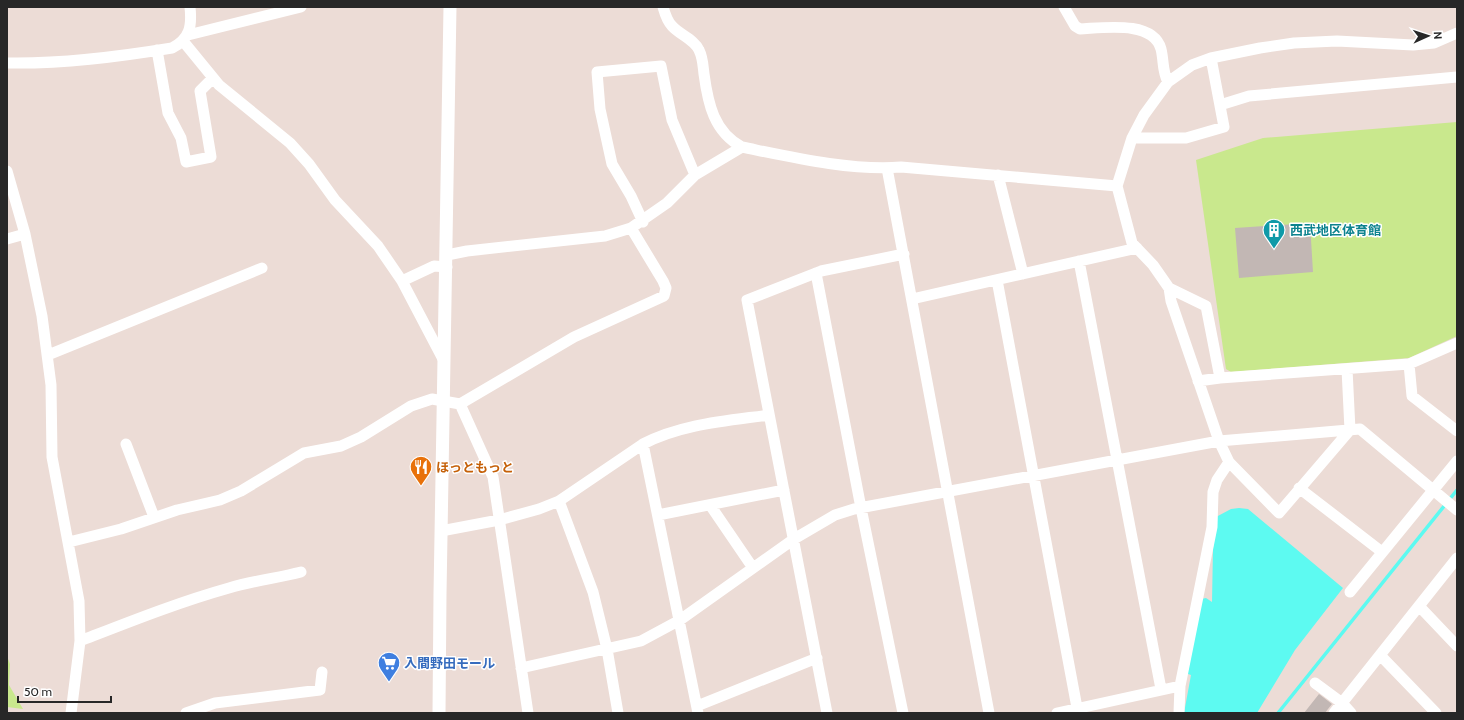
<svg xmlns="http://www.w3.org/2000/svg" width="1464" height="720" font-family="Cabin,'Noto Sans JP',sans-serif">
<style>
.green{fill:#c9e88d}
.water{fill:#5dfaf1}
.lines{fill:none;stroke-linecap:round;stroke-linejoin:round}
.stream{stroke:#5dfaf1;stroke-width:3.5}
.building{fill:#c2b7b4}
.minor{stroke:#fff;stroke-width:11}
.tertiary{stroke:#fff;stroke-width:13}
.labels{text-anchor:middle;stroke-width:3;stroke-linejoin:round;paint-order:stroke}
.culture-label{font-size:13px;font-weight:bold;fill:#0d838f;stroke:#fff;text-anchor:start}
.food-label{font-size:13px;font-weight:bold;fill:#c56008;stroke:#fff;text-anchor:start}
.shop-label{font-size:13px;font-weight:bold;fill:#366cbe;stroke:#fff;text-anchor:start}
</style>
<rect width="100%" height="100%" fill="#ecdcd6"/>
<path class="green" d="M1457 122V336L1409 358 1231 372 1226 369 1196 160 1263 138Z
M7 656 10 664 9 685 23 709 7 707Z"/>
<path class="water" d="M1239 508 1248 509 1343 588 1295 650 1257 713H1184L1191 675 1185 673 1201 599 1206 598 1212 602 1213 548 1216 517 1231 509Z"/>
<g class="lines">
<path class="stream" d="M1278 713 1457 490"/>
</g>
<path class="building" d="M1310 223 1313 272 1239 278 1235 228Z
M1319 694 1332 704 1328 709 1325 713H1304Z"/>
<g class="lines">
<path class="minor" d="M663 7C665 14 667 21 672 26 680 35 694 39 699 50 703 58 703 66 704 74 708 104 714 132 742 147 791 157 851 171 901 167L1117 186
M1064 7 1075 26 1080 29C1103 28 1153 20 1161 49 1164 61 1162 71 1168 82
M188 35 301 7
M183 41 219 85 290 143 309 164 335 200 378 246 402 281 444 361
M157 50 168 113 181 138 186 162 211 157 200 91 213 78
M7 63C63 64 117 57 172 48 190 39 192 26 190 7
M1220 105 1249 96 1457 77
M1132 138H1186L1224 127 1211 58
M887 168 989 713
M7 171 25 234 42 316 51 385 52 457 79 601 80 641 71 713
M998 175 1023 274
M643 222 631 196 612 164 600 109 597 72 661 66 672 120 695 175
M7 239 25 234
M447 255 467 251 605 236 631 228 667 203 695 175 742 147
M1079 261 1161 689
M816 273 861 508 903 713
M997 280 1078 713
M402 281 434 266 447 267
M1169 288 1171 301 1219 441 1229 462 1279 513 1350 430 1347 369
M912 299 1137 248
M48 355 262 268
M1409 364 1412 396 1457 431
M1220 378 1206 306 1169 288 1153 265 1132 243 1117 186 1132 138 1144 115 1168 82 1192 65 1211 58 1260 48 1294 43 1337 41 1413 45 1434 43 1457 33
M1198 381 1220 378 1409 364 1457 343
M460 404 574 337 664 296 666 288 663 281 631 228
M126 444 154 517
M643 444 698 713
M1299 488 1382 552
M559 501 593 592 607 649 618 713
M710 505 753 568
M658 515 784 490
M441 531 499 520 539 509 559 501 643 444C682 424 726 421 769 415
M69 542 121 529 177 510 220 500 241 491 304 453 341 446 361 437 411 406 432 399 460 404 493 477 528 713
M1350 592 1457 461
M1419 606 1457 646
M80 641C129 622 179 602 229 588 253 581 277 578 301 572
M1380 655 1436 713
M521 668 641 641 680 620 794 539 835 515 854 509 1219 441 1360 429 1457 510
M1315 683 1342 703 1351 713
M697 706 817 658
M186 713 215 703 320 690 322 672
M827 713 747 300 821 271 904 254
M1057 713 1180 686
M1179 713 1180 686 1212 527 1213 492 1217 480 1229 462
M1334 713 1457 558"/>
<path class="tertiary" d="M439 713 440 594 450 7"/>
</g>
<defs>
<g id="building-pin" transform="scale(1.15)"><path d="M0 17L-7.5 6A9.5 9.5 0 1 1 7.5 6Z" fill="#0f9aa8" stroke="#fff"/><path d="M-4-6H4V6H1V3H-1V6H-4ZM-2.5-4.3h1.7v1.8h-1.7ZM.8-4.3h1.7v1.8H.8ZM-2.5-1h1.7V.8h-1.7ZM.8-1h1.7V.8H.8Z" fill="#fff"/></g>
<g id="restaurant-pin" transform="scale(1.15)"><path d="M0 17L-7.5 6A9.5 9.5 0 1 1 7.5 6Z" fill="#e8710a" stroke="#fff"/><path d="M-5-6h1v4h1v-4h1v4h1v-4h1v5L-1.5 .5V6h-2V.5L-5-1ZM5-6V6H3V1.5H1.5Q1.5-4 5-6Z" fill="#fff"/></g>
<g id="supermarket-pin" transform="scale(1.15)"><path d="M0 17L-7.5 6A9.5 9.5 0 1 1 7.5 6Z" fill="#3f7fe0" stroke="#fff"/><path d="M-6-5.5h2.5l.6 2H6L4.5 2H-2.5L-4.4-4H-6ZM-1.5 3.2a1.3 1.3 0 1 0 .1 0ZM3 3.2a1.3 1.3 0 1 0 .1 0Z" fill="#fff"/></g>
</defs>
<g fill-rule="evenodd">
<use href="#building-pin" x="1274" y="230"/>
<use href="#restaurant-pin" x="421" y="467"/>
<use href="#supermarket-pin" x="389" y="663"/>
</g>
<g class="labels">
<g class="culture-label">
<text x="1290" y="235">西武地区体育館</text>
</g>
<g class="food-label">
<text x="436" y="472">ほっともっと</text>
</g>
<g class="shop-label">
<text x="404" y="668">入間野田モール</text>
</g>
</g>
<rect width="1464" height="720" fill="none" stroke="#272727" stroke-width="16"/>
<g transform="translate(1428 36) rotate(87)" stroke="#ffffff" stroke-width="3" paint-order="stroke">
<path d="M0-3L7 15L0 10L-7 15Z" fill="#272727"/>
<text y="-6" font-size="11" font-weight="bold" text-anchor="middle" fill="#272727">N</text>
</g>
<path d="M18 696v6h93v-6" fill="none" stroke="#272727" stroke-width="2"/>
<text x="24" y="696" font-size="12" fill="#272727" stroke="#ffffff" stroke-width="3" paint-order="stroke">50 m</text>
</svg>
